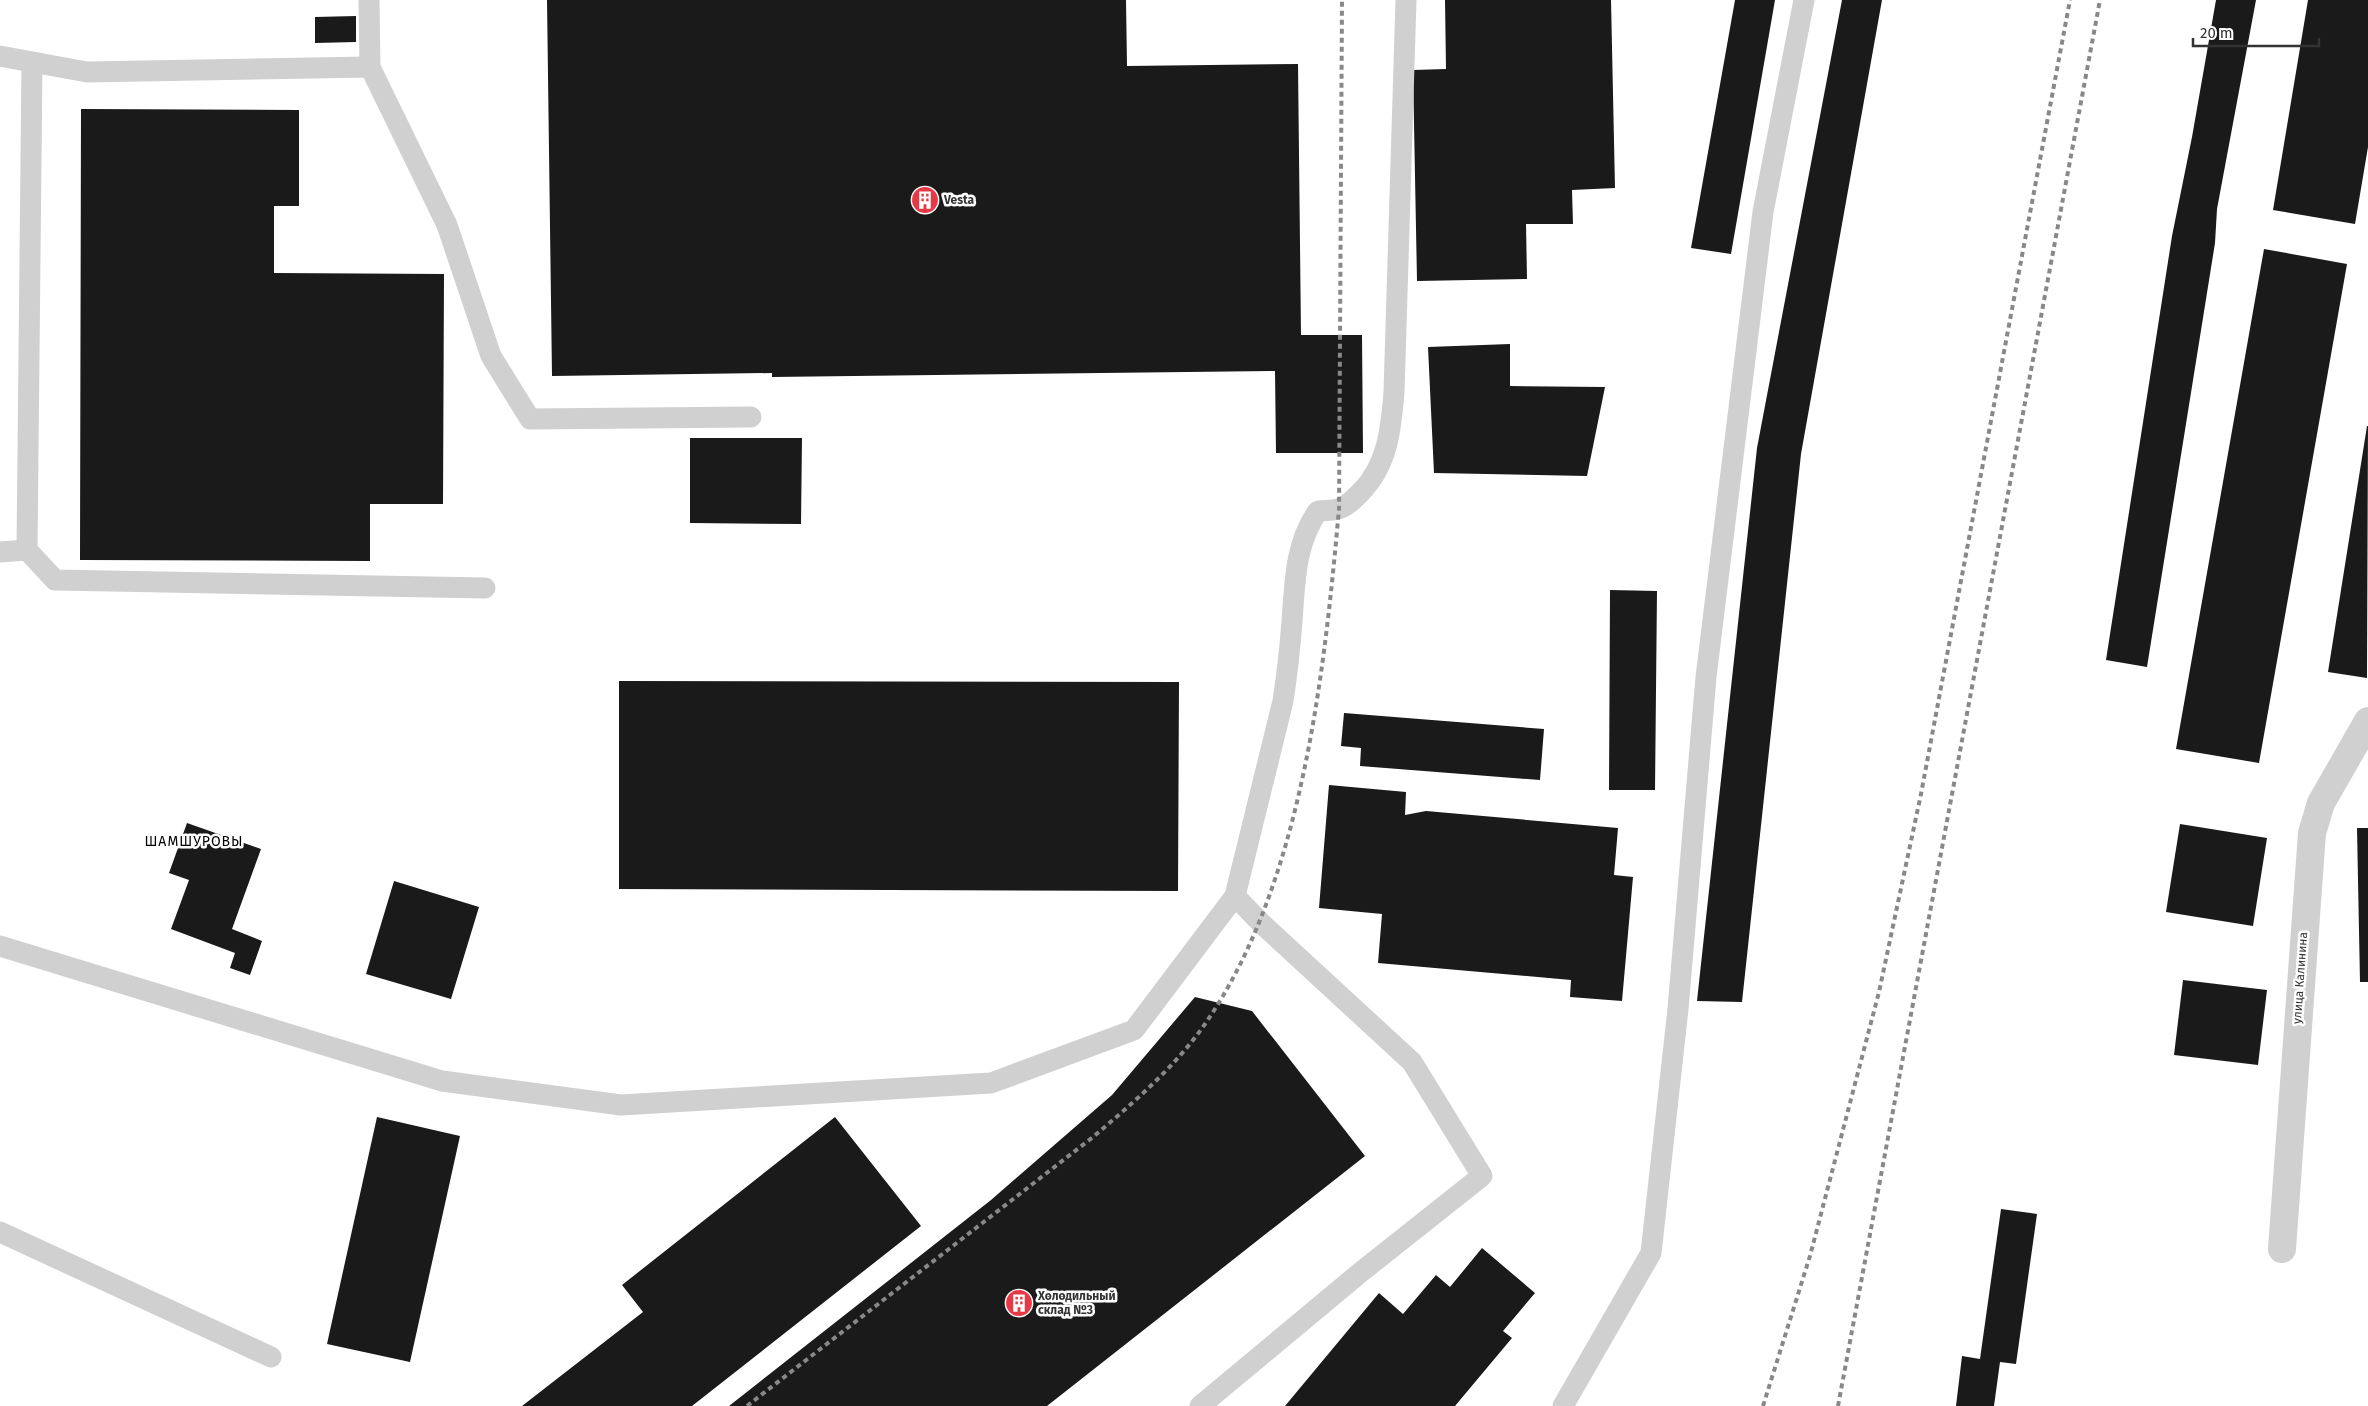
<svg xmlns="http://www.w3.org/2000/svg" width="2368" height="1406" font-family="'Fira Sans',sans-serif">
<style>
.building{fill:#1a1a1a}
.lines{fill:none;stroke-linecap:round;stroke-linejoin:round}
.lane{stroke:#d0d0d0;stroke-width:21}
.street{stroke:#d0d0d0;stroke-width:28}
.rail{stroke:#888;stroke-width:4;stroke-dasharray:5 4;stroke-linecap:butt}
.labels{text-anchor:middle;stroke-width:5;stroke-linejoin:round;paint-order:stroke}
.poi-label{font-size:12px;font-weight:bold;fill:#333;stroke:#fff;text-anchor:start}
.street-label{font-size:12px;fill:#333;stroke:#fff}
.neighbourhood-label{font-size:14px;letter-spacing:1px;fill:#000;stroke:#fff}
</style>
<rect width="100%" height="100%" fill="#fff"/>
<path class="building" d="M547 0H1126L1127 66 1298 64 1301 335H1362L1363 453H1276L1275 371 772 377V373L552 376Z
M1445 0H1611L1615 188 1572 190 1573 224H1526L1527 279 1417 281 1413 70 1446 69Z
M1735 0H1775L1731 254 1691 248Z
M1842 0H1882L1801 454 1742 1002 1697 1001 1757 448Z
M2216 0H2256L2217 209 2215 243 2147 667 2106 660 2172 236 2192 137Z
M2308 0H2368V147L2355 224 2273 210Z
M356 16V42L315 43V17Z
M81 109 299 110V206H274V273L444 274 443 504H370V561L80 560Z
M2264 249 2347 264 2259 763 2176 749Z
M1510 344V386L1605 387 1587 476 1434 473 1428 347Z
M2367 426H2368L2367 678 2328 672Z
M690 438H802L801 524 690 523Z
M1610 590 1657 591 1655 790H1609Z
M619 681 1179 682 1178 891 619 889Z
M1344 713 1544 729 1540 780 1360 766 1361 748 1341 746Z
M1329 785 1406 792 1405 815 1426 811 1618 828 1614 875 1633 877 1622 1001 1570 997 1571 980 1378 963 1382 914 1319 908Z
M187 823 261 849 232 929 262 941 250 975 230 968 235 953 171 929 189 880 169 873Z
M2180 824 2267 838 2253 926 2166 912Z
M2357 828H2368V982H2360Z
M394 881 479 907 451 999 366 974Z
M2183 980 2267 990 2258 1065 2174 1055Z
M1195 997 1252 1011 1365 1156 1047 1406H729L991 1200 1112 1095Z
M377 1117 460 1136 410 1362 327 1344Z
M835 1117 921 1226 692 1406H522L643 1312 622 1285Z
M2001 1209 2037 1214 2016 1364 2000 1362 1994 1406H1956L1962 1356 1980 1359Z
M1482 1248 1535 1293 1503 1331 1512 1338 1455 1406H1285L1379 1293 1403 1314 1436 1275 1450 1287Z"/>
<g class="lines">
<path class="lane" d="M0 56 87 72 370 67 369 0
M370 67 447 225 491 356 530 419 751 417
M27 550 55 580 485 588
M0 552 27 550 32 62
M0 946 442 1081 621 1105 991 1083 1134 1030 1235 896 1283 701C1287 675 1290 648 1292 621 1295 582 1295 543 1318 511 1324 510 1332 511 1338 509 1346 507 1354 499 1360 493 1388 465 1391 429 1394 392L1406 0
M0 1232 271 1357
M1200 1406 1361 1272 1482 1176 1412 1062 1260 922 1235 896
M1563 1406 1651 1253 1678 1009 1706 677 1763 212 1804 0"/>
<path class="street" d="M2282 1249 2312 833 2321 803 2368 721"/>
<path class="rail" d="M747 1406 1093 1137C1133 1103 1175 1067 1205 1024 1302 884 1324 676 1339 509L1342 0
M1763 1406 1810 1256 1879 992 1921 794 2070 0
M1838 1406 2100 0"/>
</g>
<defs>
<g id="building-disc" transform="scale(1.4375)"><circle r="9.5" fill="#e63946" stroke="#fff"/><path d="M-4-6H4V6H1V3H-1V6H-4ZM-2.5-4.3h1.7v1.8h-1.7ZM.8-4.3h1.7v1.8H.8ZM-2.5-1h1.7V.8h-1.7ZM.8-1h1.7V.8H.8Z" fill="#fff"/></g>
</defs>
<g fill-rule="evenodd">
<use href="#building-disc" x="925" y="200"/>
<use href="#building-disc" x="1019" y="1303"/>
</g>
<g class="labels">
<g class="poi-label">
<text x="944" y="204">Vesta</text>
<text x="1038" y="1300">Холодильный<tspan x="1038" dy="14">склад №3</tspan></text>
</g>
<g class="street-label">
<text transform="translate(2300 978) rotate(-86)" y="4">улица Калинина</text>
</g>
<g class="neighbourhood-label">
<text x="194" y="846">ШАМШУРОВЫ</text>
</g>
</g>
<path d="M2193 38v8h126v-8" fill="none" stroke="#333333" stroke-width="2.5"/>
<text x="2200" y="38" font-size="15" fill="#333333" stroke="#ffffff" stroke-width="4" paint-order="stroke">20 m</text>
</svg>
